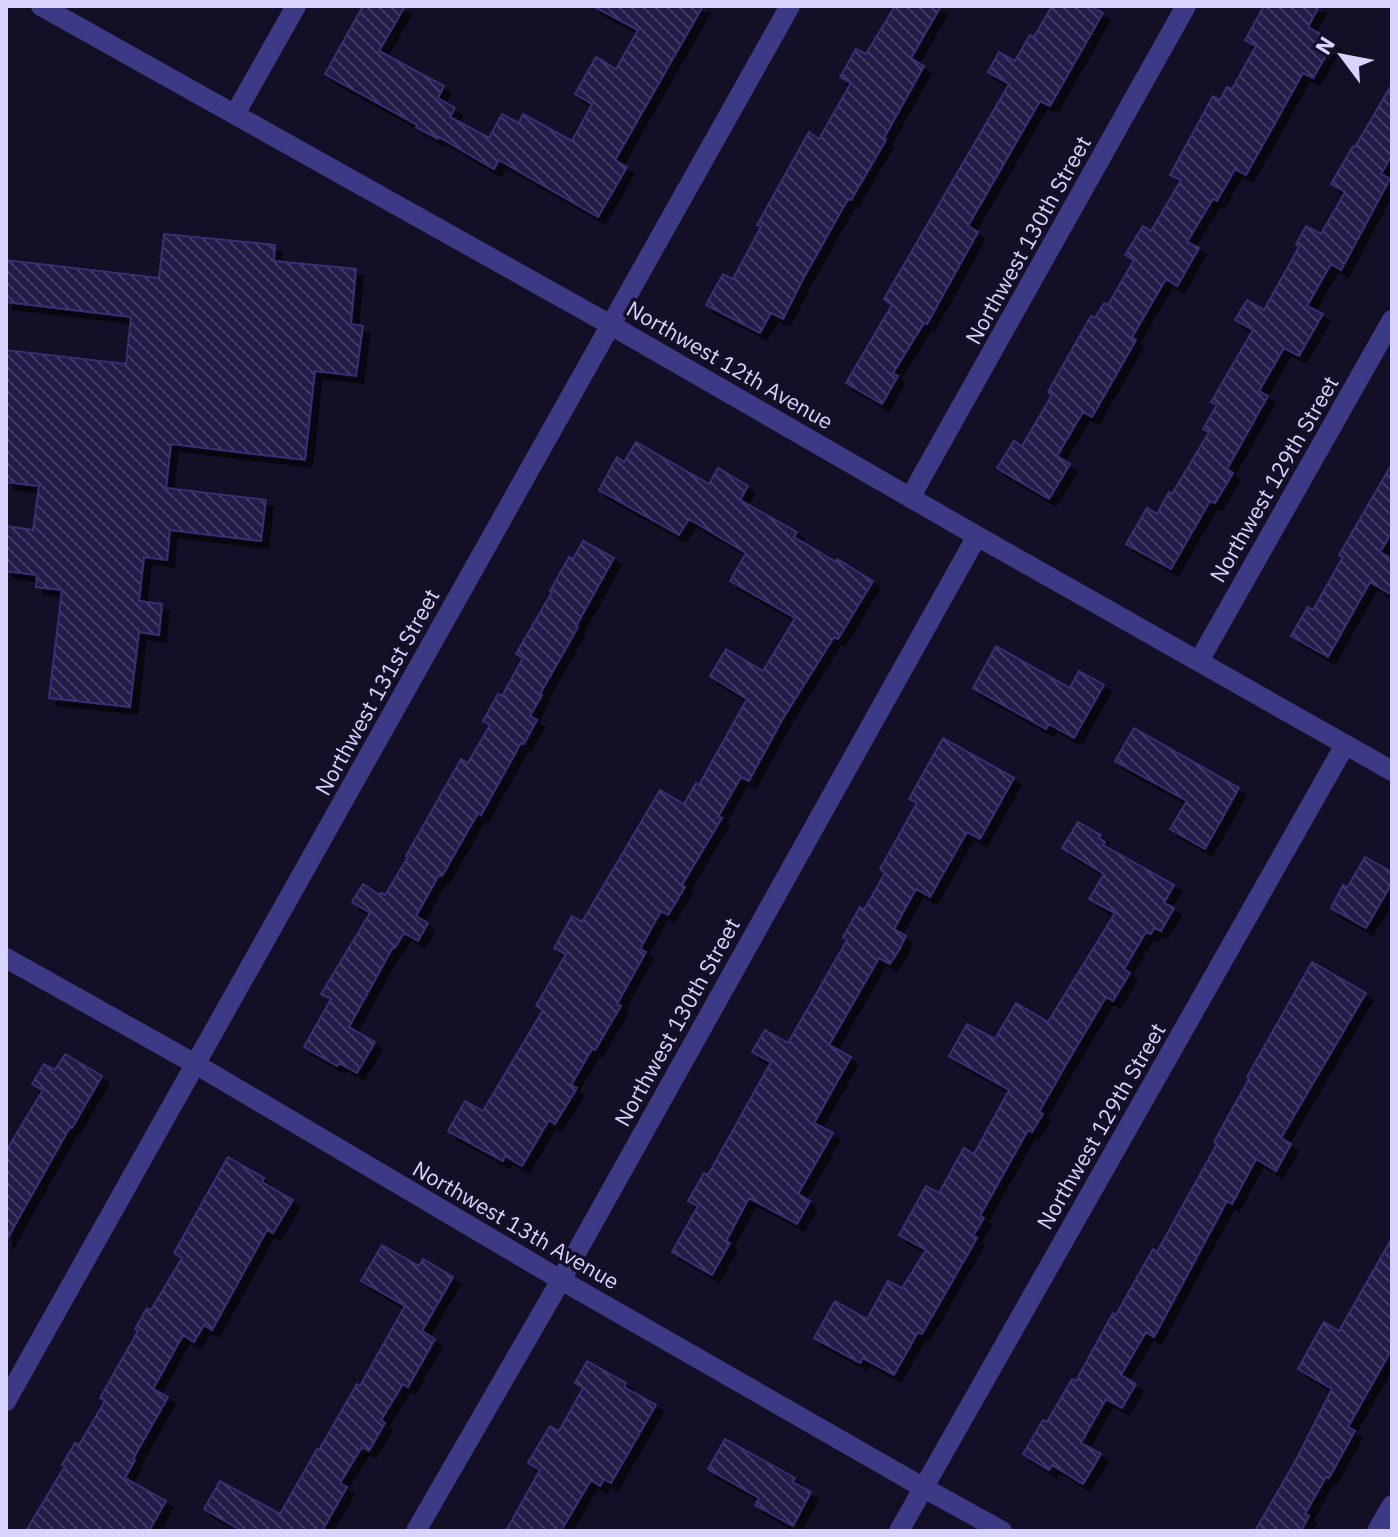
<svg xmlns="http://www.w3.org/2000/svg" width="1398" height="1537" font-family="'IBM Plex Sans',sans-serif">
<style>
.building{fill:url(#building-back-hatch);stroke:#3b2d73;stroke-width:2;filter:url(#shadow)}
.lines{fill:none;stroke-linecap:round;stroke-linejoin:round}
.minor{stroke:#3d3a85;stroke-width:20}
.tertiary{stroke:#3d3a85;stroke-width:20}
.labels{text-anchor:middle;stroke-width:7;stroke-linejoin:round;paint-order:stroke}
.street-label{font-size:22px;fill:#d9d4ff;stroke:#130f26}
</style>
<defs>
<pattern id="building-back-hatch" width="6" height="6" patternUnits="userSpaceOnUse" patternTransform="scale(2)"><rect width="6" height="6" fill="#241b47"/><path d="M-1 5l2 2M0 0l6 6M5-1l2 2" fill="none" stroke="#433b63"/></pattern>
<filter id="shadow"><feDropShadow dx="7" dy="7" stdDeviation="0" flood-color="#0009"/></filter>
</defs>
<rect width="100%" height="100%" fill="#130f26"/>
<path class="building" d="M363 6H405L379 51 444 86 438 98 455 108 450 117 489 138 502 114 519 123 523 114 572 141 592 104 575 94 596 57 616 69 638 30 593 6H703L615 160 627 167 598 217 499 160 494 169 439 137 438 139 416 127 417 125 325 74Z
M895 6H941L911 58 924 66 884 138 886 140 851 200 848 199 803 279 783 319 771 313 760 333 706 305 723 274 733 279 761 227 757 225 809 132 819 139 851 83 840 77 856 49 866 54Z
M1052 6H1090L1103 13 1050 106 1040 101 968 226 978 232 927 324 924 323 893 373 898 376 882 404 846 383 892 305 884 299 1009 84 988 72 999 52 1015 61 1030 35 1034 37Z
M1264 6H1319L1308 27 1334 42 1313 78 1303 73 1246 175 1235 169 1217 201 1213 199 1187 242 1199 248 1183 276 1177 286 1166 279 1132 337 1136 340 1092 417 1083 412 1057 456 1070 464 1049 499 997 468 1014 441 1022 446 1052 395 1048 392 1091 316 1095 318 1104 303 1108 305 1134 260 1125 255 1143 226 1151 231 1181 180 1170 175 1213 96 1220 100 1227 87 1232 89 1256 46 1245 40Z
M1392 84V155L1381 174 1390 179 1341 270 1331 264 1307 306 1323 314 1299 356 1284 348 1259 391 1268 396 1227 469 1233 473 1215 503 1210 501 1171 569 1126 544 1147 508 1157 514 1169 492 1172 494 1209 432 1203 429 1217 405 1211 402 1253 330 1235 320 1247 300 1264 310 1299 247 1296 244 1306 226 1321 234 1345 192 1331 184 1353 146 1355 147Z
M164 234 275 245 274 261 356 269 351 324 363 326 356 376 315 371 305 460 171 444 166 488 266 500 261 541 170 530 167 560 144 557 139 601 162 604 159 635 139 632 130 707 49 698 62 590 36 587 37 575 6 571V526L33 530 39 486 6 482V350L126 364 131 317 6 302V260L159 278Z
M636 442 709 484 718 468 748 486 740 500 797 532 794 537 836 562 837 559 873 581 838 639 834 637 782 720 749 781 741 777 718 817 722 818 682 885 685 887 668 915 661 911 640 949 646 952 617 1004 621 1006 595 1050 592 1049 571 1085 577 1088 555 1124 549 1120 522 1166 505 1156 503 1161 448 1131 465 1101 483 1111 543 1010 536 1006 566 954 554 948 572 916 582 922 660 790 684 804 696 783 699 785 747 699 710 676 726 649 763 671 795 618 730 581 746 553 689 519 679 535 599 490 617 457 624 462Z
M1392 464V532L1380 552 1392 559V595L1370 582 1328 657 1291 636 1308 607 1313 610 1343 557 1339 555Z
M583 541 614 558 576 626 578 627 540 694 542 695 530 716 537 720 524 744 521 743 481 815 478 813 442 876 439 875 416 916 428 923 418 941 404 933 395 948 393 947 349 1027 375 1042 357 1073 339 1063 337 1066 304 1047 331 999 321 994 370 913 352 902 363 884 380 895 381 893 385 895 408 857 406 856 461 759 468 763 490 725 483 721 498 694 502 696 523 658 516 654 552 592 550 591 569 557 573 559Z
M996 646 1070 688 1079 671 1104 685 1074 738 1049 724 1046 729 973 688Z
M1134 728 1239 788 1205 849 1170 829 1187 801 1115 761Z
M943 738 1014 778 980 839 967 832 930 897 916 889 894 929 906 936 899 950 890 964 879 958 829 1045 851 1057 814 1123 833 1133 798 1194 810 1201 797 1224 749 1198 726 1241 730 1243 712 1275 672 1252 698 1206 688 1201 704 1173 708 1175 771 1062 752 1052 765 1030 788 1043 847 940 843 937 860 907 864 910 885 873 880 869 917 803 909 799Z
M1078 822 1101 835 1099 838 1105 842 1103 845 1174 885 1164 903 1174 908 1161 931 1154 928 1151 934 1146 932 1124 969 1130 973 1113 1001 1106 997 1067 1063 1039 1112 1043 1114 1032 1132 1028 1130 980 1216 984 1218 973 1236 977 1238 922 1334 918 1332 894 1375 863 1358 860 1363 814 1338 835 1301 867 1319 888 1281 902 1288 926 1250 899 1235 926 1186 939 1193 964 1148 974 1154 1009 1090 949 1056 967 1024 995 1039 1016 1003 1048 1022 1115 913 1089 899 1104 874 1062 848Z
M1365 857 1392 872V883L1366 928 1331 908 1343 885 1347 888Z
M1312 962 1366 993 1281 1138 1291 1144 1276 1171 1256 1159 1232 1204 1227 1201 1154 1337 1146 1332 1121 1375 1136 1384 1122 1408 1106 1399 1081 1443 1101 1454 1083 1484 1052 1465 1049 1470 1023 1454 1043 1420 1047 1422 1072 1379 1076 1381 1113 1313 1116 1315 1153 1249 1157 1252 1217 1144 1214 1142 1249 1079 1247 1077Z
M65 1054 102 1076 72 1128 70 1127 6 1241V1151L43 1090 32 1084 44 1064 55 1070Z
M228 1157 264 1178 262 1182 293 1200 273 1233 267 1230 212 1330 204 1325 194 1342 183 1335 153 1389 168 1397 133 1459 135 1460 125 1478 166 1501 149 1531H26L65 1466 62 1465 75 1443 79 1445 105 1401 100 1398 138 1331 135 1329 147 1308 151 1310 182 1258 174 1253Z
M1392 1238V1349L1348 1427 1355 1431 1329 1478 1326 1477 1305 1514 1309 1516 1301 1531H1255L1296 1460 1332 1389 1298 1369 1324 1322 1339 1331Z
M382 1245 419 1266 423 1259 453 1277 422 1331 435 1339 408 1387 403 1384 381 1420 385 1423 369 1451 362 1447 340 1483 347 1487 322 1531H242L204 1509 220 1481 280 1514 317 1449 319 1450 357 1384 360 1386 405 1306 361 1281Z
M587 1361 626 1383 624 1387 656 1405 611 1483 604 1479 600 1486 591 1480 561 1531H506L540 1470 528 1463 550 1426 559 1431 583 1388 575 1383Z
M725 1439 795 1478 792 1482 811 1492 793 1526 755 1505 759 1498 708 1469Z"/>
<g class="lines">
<path class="minor" d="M235 114 296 6
M911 496 1186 6
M1199 661 1392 320
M6 958 197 1065 561 1280 924 1488 1002 1531
M6 1401C269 937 527 470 790 6
M416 1531 561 1280 977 536
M899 1531 1345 745
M1377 1531 1392 1505"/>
<path class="tertiary" d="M41 6 609 324 977 536 1392 771"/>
</g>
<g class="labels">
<g class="street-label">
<text transform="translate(1028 240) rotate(-61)" y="8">Northwest 130th Street</text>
<text transform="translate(730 365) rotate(30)" y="8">Northwest 12th Avenue</text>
<text transform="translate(1274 479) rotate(-60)" y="8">Northwest 129th Street</text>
<text transform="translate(377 692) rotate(-61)" y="8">Northwest 131st Street</text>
<text transform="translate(677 1022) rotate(-61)" y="8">Northwest 130th Street</text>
<text transform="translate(1101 1126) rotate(-60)" y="8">Northwest 129th Street</text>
<text transform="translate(516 1225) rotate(30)" y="8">Northwest 13th Avenue</text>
</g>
</g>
<rect width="1398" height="1537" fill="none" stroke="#d9d4ff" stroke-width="16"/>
<g transform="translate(1342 56) rotate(302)" stroke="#130f26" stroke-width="6" paint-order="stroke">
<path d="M0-6L14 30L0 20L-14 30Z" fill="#d9d4ff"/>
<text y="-12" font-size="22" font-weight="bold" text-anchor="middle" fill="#d9d4ff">N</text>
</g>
</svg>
